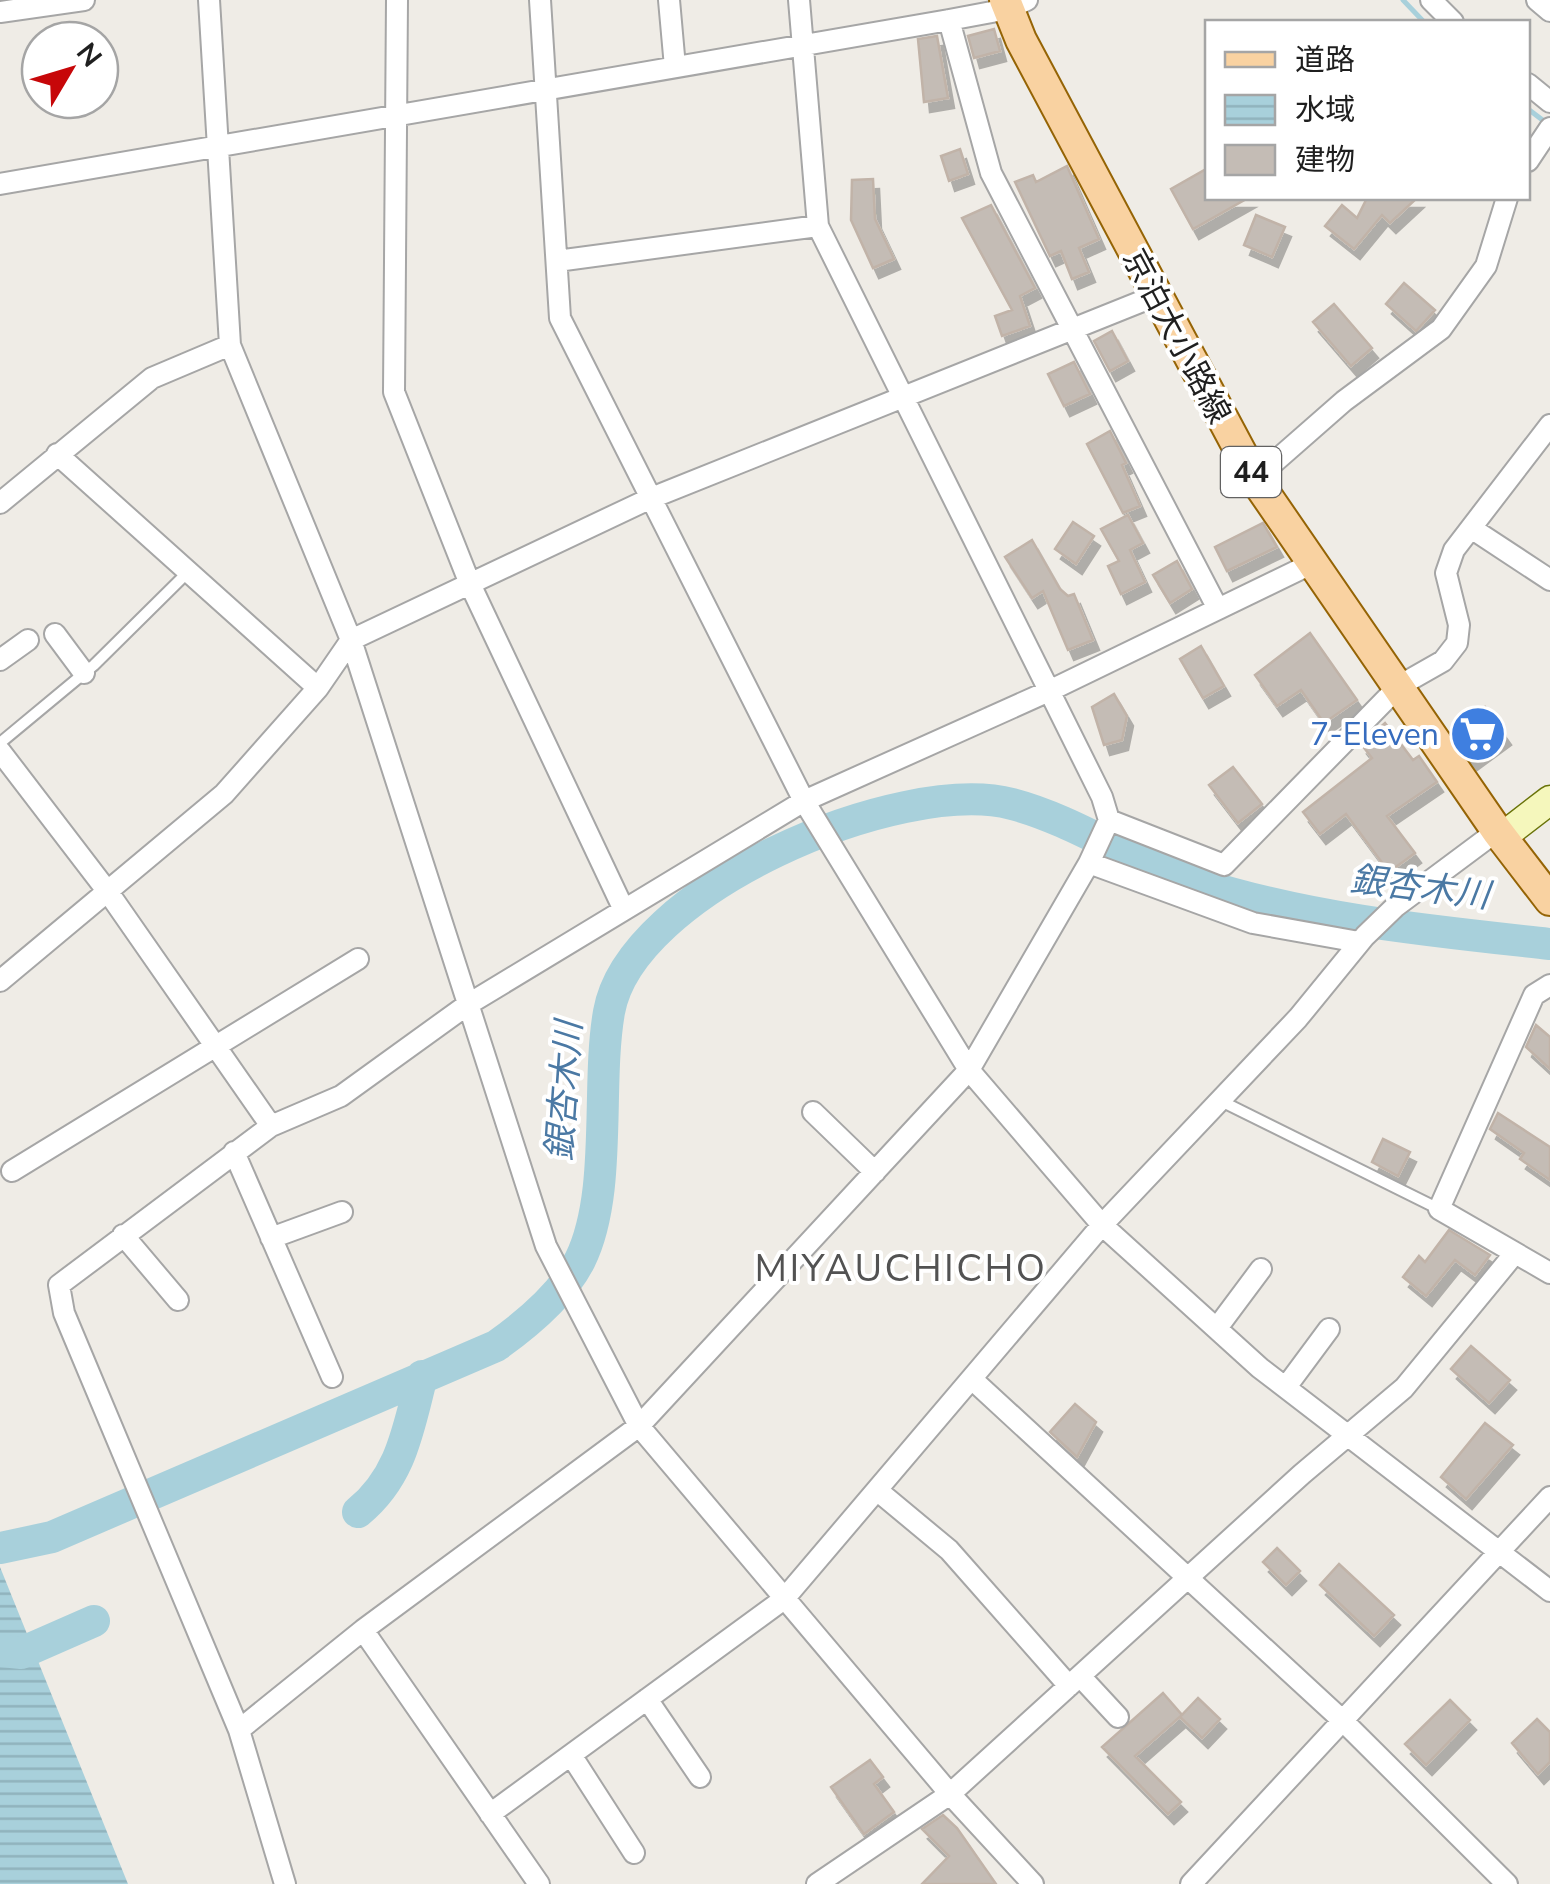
<svg xmlns="http://www.w3.org/2000/svg" width="1550" height="1884" font-family="'Nunito Sans','Noto Sans JP',sans-serif">
<style>
.water{fill:url(#water-rules)}
.lines{fill:none;stroke-linecap:round;stroke-linejoin:round}
.stream{stroke:#a8d0db;stroke-width:5}
.river{stroke:#a8d0db;stroke-width:32}
.building{fill:#c4bcb5;stroke:#c1b3a8;stroke-width:2.5;filter:url(#shadow)}
.lane-casing{stroke:#a6a6a6;stroke-width:14}
.street-casing{stroke:#a6a6a6;stroke-width:24}
.secondary-casing{stroke:#697309;stroke-width:31}
.primary-casing{stroke:#956405;stroke-width:34}
.lane{stroke:#fff;stroke-width:10}
.street{stroke:#fff;stroke-width:20}
.secondary{stroke:#f5f7bc;stroke-width:28}
.primary{stroke:#f9d2a1;stroke-width:30}
.labels{text-anchor:middle;stroke-width:8;stroke-linejoin:round;paint-order:stroke}
.shield{fill:#fff;stroke:#626262;stroke-width:2.5}
.shield-label{font-size:30px;font-weight:bold;fill:#1f1f1f}
.street-label{font-size:32px;fill:#1f1f1f;stroke:#fff}
.shop-label{font-size:32px;fill:#366cbe;stroke:#fff;text-anchor:end}
.water-label{font-size:35px;font-style:italic;fill:#4b79a4;stroke:#fff}
.quarter-label{font-size:38px;letter-spacing:2.5px;fill:#525252;stroke:#fff}
</style>
<defs>
<pattern id="water-rules" width="6" height="5" patternUnits="userSpaceOnUse" patternTransform="scale(2.5)"><rect width="6" height="5" fill="#a8d0db"/><path d="M0 2.5h6" fill="none" stroke="#90b2bc"/></pattern>
<filter id="shadow"><feDropShadow dx="6" dy="10" stdDeviation="0" flood-color="#0004"/></filter>
</defs>
<rect width="100%" height="100%" fill="#efece6"/>
<path class="water" d="M0 1567 128 1884H0Z"/>
<g class="lines">
<path class="stream" d="M1403 0 1424 22
M1528 109 1549 125"/>
<path class="river" d="M358 1512C402 1476 408 1429 422 1376
M0 1548 52 1537 496 1346C527 1324 563 1294 580 1260 613 1193 596 1086 609 1012 630 890 900 775 1012 804 1077 821 1136 864 1200 884 1314 920 1432 931 1550 944
M0 1651 21 1653 94 1621"/>
</g>
<path class="building" d="M994 29 1000 51 974 58 968 36Z
M937 36 948 98 924 102 918 39Z
M960 149 968 174 949 181 941 156Z
M1067 166 1099 239 1079 248 1089 272 1072 279 1061 251 1050 256 1015 182 1033 175 1036 182Z
M1208 168V198H1248L1193 229 1171 189Z
M873 179 875 219 894 259 873 268 851 220 852 180Z
M1367 198H1417L1390 223 1382 215 1354 249 1325 226 1342 205 1357 218Z
M991 205 1035 288 1020 296 1030 326 1002 336 995 316 1012 310 962 218Z
M1256 215 1285 227 1272 257 1244 245Z
M1404 283 1435 310 1416 331 1386 304Z
M1334 304 1372 348 1351 366 1313 322Z
M1112 331 1128 361 1110 371 1094 341Z
M1074 362 1090 394 1064 406 1048 374Z
M1110 431 1126 463 1122 465 1140 506 1123 513 1087 444Z
M1128 515 1143 543 1130 550 1145 582 1121 594 1108 566 1119 561 1101 529Z
M1073 522 1094 536 1076 564 1055 549Z
M1263 523 1277 547 1227 571 1215 547Z
M1032 540 1060 589 1068 596 1074 594 1093 640 1068 650 1043 591 1032 598 1005 557Z
M1177 561 1192 589 1170 603 1153 575Z
M1310 633 1357 700 1324 723 1301 690 1277 706 1255 675Z
M1201 646 1224 686 1203 698 1180 659Z
M1114 694 1127 716 1122 740 1104 745 1092 707Z
M1485 707 1505 735 1471 760 1451 732Z
M1385 723 1413 760 1419 756 1437 782 1387 816 1415 853 1389 872 1346 814 1320 834 1303 812 1372 758 1361 744Z
M1233 767 1262 804 1238 823 1209 785Z
M1536 1025 1550 1037V1069L1526 1047Z
M1498 1113 1550 1147V1180L1520 1159 1524 1153 1490 1129Z
M1383 1139 1410 1152 1398 1176 1372 1162Z
M1449 1230 1490 1255 1475 1275 1455 1260 1426 1296 1403 1277 1419 1256 1425 1262Z
M1471 1346 1510 1380 1489 1403 1451 1369Z
M1075 1404 1096 1422 1077 1457 1050 1432Z
M1485 1423 1513 1445 1466 1499 1441 1477Z
M1277 1548 1300 1571 1286 1585 1263 1562Z
M1339 1564 1394 1615 1374 1636 1320 1585Z
M1163 1693 1182 1715 1135 1756 1181 1802 1168 1814 1102 1747Z
M1198 1698 1220 1719 1202 1738 1180 1717Z
M1450 1700 1470 1720 1426 1765 1405 1744Z
M1537 1719 1550 1732V1762L1538 1774 1512 1743Z
M870 1760 883 1777 874 1784 894 1812 864 1834 831 1787Z
M943 1815 957 1828 996 1884H922L949 1856 922 1829Z"/>
<g class="lines">
<g class="lane-casing">
<path id="lane" d="M0 743 94 665 186 574
M1221 1101 1439 1209"/>
</g>
<g class="street-casing">
<path id="street" d="M209 0 230 345 351 640 546 1246 639 1426 950 1794 1033 1884
M397 0 394 392 470 584 624 910
M540 0 560 318 804 801 969 1070 1102 1225 1260 1368 1550 1591
M669 0 675 67
M1431 0 1453 22
M1537 0 1550 11
M0 12 84 0
M949 20 991 173 1218 609
M1528 84 1550 102
M1528 161 1550 128
M0 184 949 20 1008 9 1027 0
M557 261 818 226
M57 454 318 688
M1255 479 1344 401 1441 329 1486 266 1507 198
M0 503 152 378 230 345
M1471 528 1550 580
M55 634 84 673
M0 660 28 640
M0 751 108 892 271 1126
M1109 820 1224 865 1399 686 1443 661 1457 643 1459 625 1446 573 1454 550 1550 425
M1089 863 1253 923 1359 942
M0 981 224 794 318 688 351 640 649 499 1155 296
M1550 985 1534 995 1439 1209 1550 1273
M813 1112 875 1172
M234 1152 332 1377
M12 1171 358 959
M123 1235 178 1300
M271 1238 342 1212
M1217 1328 1261 1269
M974 1381 1342 1720 1507 1884
M1286 1387 1329 1329
M878 1491 949 1550 1069 1686
M363 1630 539 1884
M1080 1676 1118 1717
M647 1699 700 1777
M239 1730 363 1630 639 1426 969 1070 1089 863 1109 820 1102 797 818 226 799 0
M571 1755 634 1853
M490 1814 784 1599 1102 1225 1298 1018 1365 936 1395 907 1497 831
M285 1884 239 1730 64 1313 59 1285 271 1126 341 1096 467 1005 804 801 1049 691 1313 563
M817 1884 950 1794 1302 1474 1404 1388 1515 1253
M1191 1884 1550 1497"/>
</g>
<g class="secondary-casing">
<path id="secondary" d="M1502 837 1550 800"/>
</g>
<g class="primary-casing">
<path id="primary" d="M1005 0 1021 40 1255 479 1497 831 1550 900"/>
</g>
<use href="#lane" class="lane"/>
<use href="#street" class="street"/>
<use href="#secondary" class="secondary"/>
<use href="#primary" class="primary"/>
</g>
<defs>
<g id="supermarket-disc" transform="scale(2.875)"><circle r="9.5" fill="#3f7fe0" stroke="#fff"/><path d="M-6-5.5h2.5l.6 2H6L4.5 2H-2.5L-4.4-4H-6ZM-1.5 3.2a1.3 1.3 0 1 0 .1 0ZM3 3.2a1.3 1.3 0 1 0 .1 0Z" fill="#fff"/></g>
</defs>
<g fill-rule="evenodd">
<use href="#supermarket-disc" x="1478" y="734"/>
</g>
<g class="labels">
<rect class="shield" x="1221" y="447" width="60" height="50" rx="8"/>
<g class="shield-label">
<text x="1251" y="482">44</text>
</g>
<g class="street-label">
<text transform="translate(1177 336) rotate(62)" y="11">京泊大小路線</text>
</g>
<g class="shop-label">
<text x="1439" y="745">7-Eleven</text>
</g>
<g class="water-label">
<text transform="translate(1420 887) rotate(7)" y="12">銀杏木川</text>
<text transform="translate(564 1091) rotate(-86)" y="12">銀杏木川</text>
</g>
<g class="quarter-label">
<text x="901" y="1281">MIYAUCHICHO</text>
</g>
</g>
<rect x="1205" y="20" width="325" height="180" fill="#ffffff" stroke="#a5a5a5" stroke-width="2.5"/>
<rect x="1225" y="52" width="50" height="15" fill="#f9d2a1" stroke="#a5a5a5" stroke-width="2.5"/>
<text x="1295" y="70" font-size="30" fill="#1f1f1f">道路</text>
<rect x="1225" y="95" width="50" height="30" fill="url(#water-rules)" stroke="#a5a5a5" stroke-width="2.5"/>
<text x="1295" y="120" font-size="30" fill="#1f1f1f">水域</text>
<rect x="1225" y="145" width="50" height="30" fill="#c4bcb5" stroke="#a5a5a5" stroke-width="2.5"/>
<text x="1295" y="170" font-size="30" fill="#1f1f1f">建物</text>
<g transform="translate(70 70) rotate(52)"><circle r="48" fill="#ffffff" stroke="#a5a5a5" stroke-width="2.5"/>
<path d="M0-8L18 38L0 25L-18 38Z" fill="#c70709"/>
<text y="-15" font-size="28" font-weight="bold" text-anchor="middle" fill="#1f1f1f">N</text>
</g>
</svg>
